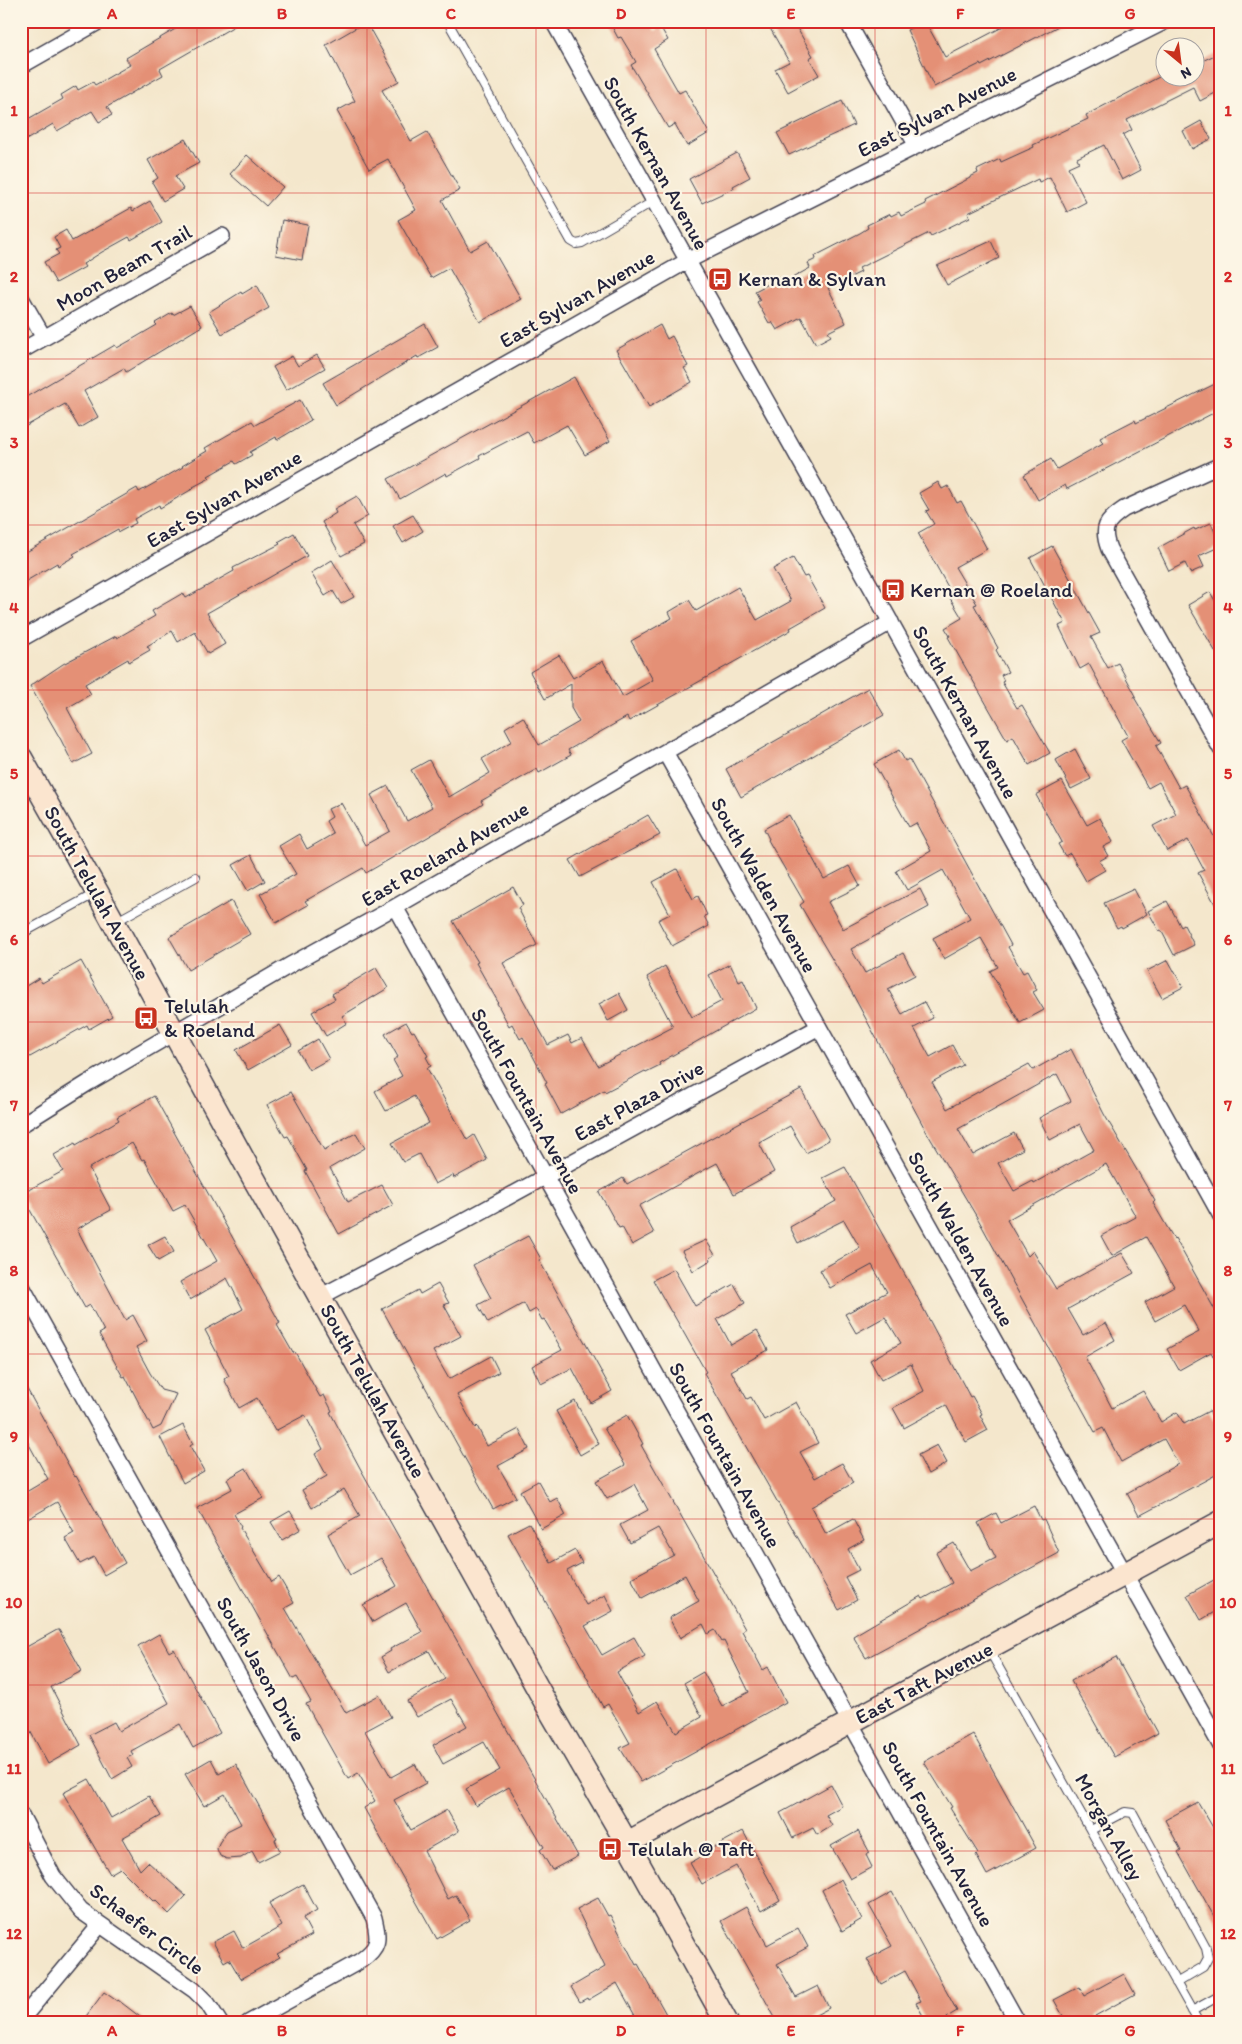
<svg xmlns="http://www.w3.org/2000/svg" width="1242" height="2044" font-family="Itim,sans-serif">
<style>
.building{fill:#e49076;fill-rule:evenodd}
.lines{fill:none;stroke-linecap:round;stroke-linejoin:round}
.lane-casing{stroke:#424051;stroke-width:10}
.street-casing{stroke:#424051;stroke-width:18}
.secondary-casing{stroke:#424051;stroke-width:25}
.lane{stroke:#fff;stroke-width:8}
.street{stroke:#fff;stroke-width:15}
.secondary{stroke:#fbe5cf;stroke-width:22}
.grid{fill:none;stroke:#d62828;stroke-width:1;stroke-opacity:0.55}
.labels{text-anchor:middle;stroke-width:4.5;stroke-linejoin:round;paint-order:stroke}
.street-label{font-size:21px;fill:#22223b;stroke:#fcf5e5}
.poi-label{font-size:21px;fill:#22223b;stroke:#fcf5e5;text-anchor:start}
.neatline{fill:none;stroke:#d62828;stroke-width:2}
.grid-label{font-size:16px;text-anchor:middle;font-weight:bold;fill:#d62828}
</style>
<rect width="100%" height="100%" fill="#fcf5e5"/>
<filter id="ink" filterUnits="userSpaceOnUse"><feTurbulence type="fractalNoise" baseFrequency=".02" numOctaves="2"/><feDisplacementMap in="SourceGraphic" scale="10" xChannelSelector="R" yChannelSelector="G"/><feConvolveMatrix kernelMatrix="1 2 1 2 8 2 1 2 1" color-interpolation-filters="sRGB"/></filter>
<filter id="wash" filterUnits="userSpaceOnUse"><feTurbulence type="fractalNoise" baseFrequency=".0096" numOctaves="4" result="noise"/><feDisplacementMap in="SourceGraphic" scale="20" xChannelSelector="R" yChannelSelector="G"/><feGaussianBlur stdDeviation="1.12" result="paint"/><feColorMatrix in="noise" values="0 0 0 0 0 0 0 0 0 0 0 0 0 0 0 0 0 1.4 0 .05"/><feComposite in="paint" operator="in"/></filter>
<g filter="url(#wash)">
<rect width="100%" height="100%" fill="#f4e7cc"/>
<g id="blocks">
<path class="building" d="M189 21H243L160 69 163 75 107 107 112 115 99 122 92 111 57 131 53 124 21 143V123L63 99 61 95 76 86 78 90 93 82 95 85 130 65 126 58Z
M609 21H650L655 31 661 28 668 40 654 49 679 93 685 90 709 133 687 146 675 124 668 128 631 65 636 62 621 37 618 38Z
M766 21H793L813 56 809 58 819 75 788 92 775 69 789 62Z
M925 21 945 57 1014 21H1068L981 66 980 64 934 87 907 30Z
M366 22 399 81 382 90 411 141 427 132 460 190 442 200 470 251 488 241 521 299 480 322 449 268 431 278 398 220 416 210 388 159 369 169 337 111 355 101 326 45Z
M1221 52V90L1200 101 1193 87 1127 120 1132 130 1123 135 1141 170 1122 180 1104 145 1077 158 1079 162 1068 167 1086 202 1067 212 1050 177 1039 182 1038 179 968 213 970 217 931 236 929 233 859 268 861 272 828 288 846 323 828 332 831 336 816 344 801 317 777 330 772 322 769 323 757 302 760 300 755 291 782 277 785 282 810 268 808 263 816 259 815 256 860 233 868 228 867 225 890 214 891 216 899 212 901 216 926 204 925 201 970 178V177L978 173 977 170 1000 159 1001 162 1034 147 1033 145 1088 119 1086 115 1161 76 1194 78V65Z
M842 101 854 125 789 155 777 133Z
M1201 121 1211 139 1192 149 1183 131Z
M185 139 199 163 175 176 183 189 163 201 152 182 158 178 148 160Z
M737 153 750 177 733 186 734 188 702 203 689 179Z
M247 155 283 187 266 206 230 174Z
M150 201 162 222 131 240 129 237 102 252 83 264 85 267 56 283 44 262 59 254 56 250 60 248 54 237 66 230 72 241 131 208 133 211Z
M282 220 308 225 302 260 276 255Z
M991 241 999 258 947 285 937 266Z
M257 285 269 308 222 334 209 312 241 292 242 294Z
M190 306 202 326 126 372 124 368 84 391 98 417 79 428 65 404 21 429V400L115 345 117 348 133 339 157 325 155 323 172 313 173 315Z
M425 324 438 347 418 358 417 356 336 405 323 383Z
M660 325 667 339 672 336 688 366 684 368 692 382 649 407 616 350Z
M317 355 325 368 286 390 273 367 292 356 298 366Z
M574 377 610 441 585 455 567 425 534 443 527 431 479 456 480 458 447 476 446 473 400 499 388 479Z
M1221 381V409L1067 489 1065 485 1038 500 1024 475 1051 459 1057 469 1103 443 1100 438 1135 420 1136 423Z
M300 400 311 420 277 440 276 437 250 452 252 455 236 464 234 461 208 476 210 478 193 487 194 488 160 508 159 505 134 519 136 523 119 532 118 529 73 554 75 556 58 566 57 563 21 584V555L137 488 139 492 183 467 182 466 207 451 205 448 252 421 255 425Z
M938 482 942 489 948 486 957 503 961 501 987 549 955 567 977 604 974 605 998 648 996 650 1008 672 1001 675 1004 681 1002 682 1017 708 1022 705 1050 753 1029 765 1013 736 1007 740 948 637 950 636 945 628 962 618 950 598 953 596 918 533 934 524 926 511 929 510 919 493Z
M357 496 368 516 353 525 364 544 341 556 322 522 336 513 334 509Z
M413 515 423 531 403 543 393 526Z
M1211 523 1221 546 1199 556 1204 567 1190 573 1185 563 1169 571 1158 548 1194 528 1195 530Z
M294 533 307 556 207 613 225 644 208 654 195 632 178 642 172 631 147 646 150 650 129 662 128 659 85 684 91 694 67 708 92 754 73 764 61 740 30 686 63 664 116 636 117 638 155 616 152 611 183 593 186 598 234 571 233 568 280 544 278 542Z
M1052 546 1100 633 1091 637 1108 668 1118 663 1136 696 1134 697 1161 743 1156 746 1179 788 1185 785 1221 849V915L1198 873 1204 870 1188 840 1167 851 1153 826 1176 814 1159 782 1148 788 1121 740 1128 736 1089 664 1080 669 1059 626 1065 623 1030 558Z
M793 558 804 577 807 576 825 608 790 628 791 630 629 721 627 717 568 750 571 755 539 773 537 769 481 801 483 804 471 812 366 873 363 868 305 901 308 905 276 923 260 894 296 874 279 846 299 834 307 849 333 834 326 821 332 817 328 809 341 803 365 845 390 831 371 795 388 786 407 821 432 807 411 770 429 760 449 797 490 773 482 759 512 741 505 728 523 717 539 745 579 722 571 708V684L545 699 530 672 559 655 573 678 603 661 623 697 653 680 631 641 672 618 669 612 689 600 696 611 738 587 757 620 791 601 773 569Z
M332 560 354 597 341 604 333 591 325 596 311 573Z
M1210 592 1221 611V661L1188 605Z
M868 688 884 715 741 797 726 769Z
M1075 749 1091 779 1071 789 1056 760Z
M899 750 905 761 909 759 959 850 1011 945 1008 947 1023 973 1027 971 1037 990 1033 992 1044 1010 1020 1023 990 971 998 967 981 938 944 959 933 938 970 918 943 870 907 890 896 871 931 851 916 823 909 827 874 764Z
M1062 781 1087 825 1100 818 1113 842 1103 847 1108 856 1099 861 1105 870 1086 881 1070 853 1065 856 1058 844 1062 842 1036 795Z
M648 815 660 835 580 877 570 860Z
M789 815 824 879 849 866 860 886 828 902 843 929 920 889 929 907 851 949 865 973 903 953 915 975 888 989 902 1014 924 1002 933 1018 914 1028 930 1057 952 1045 963 1065 932 1082 947 1109 1029 1064 1033 1070 1071 1049 1104 1114 1155 1201 1153 1203 1174 1239 1175 1238 1221 1321V1371L1211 1352 1179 1370 1167 1349 1199 1332 1184 1305 1155 1321 1145 1302 1174 1286 1146 1237 1112 1256 1101 1236 1136 1217 1106 1164 1007 1220 1028 1256 1033 1251 1056 1289 1122 1253 1134 1273 1068 1309 1083 1335 1106 1323 1115 1340 1085 1357 1112 1408 1143 1391 1161 1422 1177 1412 1184 1424 1209 1411 1221 1432V1472L1139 1516 1127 1493 1178 1464 1164 1439 1121 1462 1103 1428 1095 1432 978 1219 926 1131 851 991 800 905 804 902 768 840 769 839 764 829ZM1057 1074 1071 1101 1039 1118 1050 1140 1080 1124 1094 1150 1034 1183 1033 1181 1014 1191 998 1163 1023 1149 1014 1133 973 1155 958 1129Z
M251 855 265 881 248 891 233 865Z
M677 869 693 899 698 896 707 915 704 916 709 926 672 946 658 920 670 914 653 882Z
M513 887 523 905 518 908 537 945 503 963 548 1045 568 1035 572 1043 582 1038 598 1066 673 1027 647 977 665 966 692 1017 722 1001 709 975 730 964 739 982 743 980 756 1008 659 1063 660 1065 646 1072 645 1071 605 1092 604 1090 561 1114 545 1084 547 1083 523 1037 520 1039 512 1024 509 1026 497 1003 498 1002 476 963 478 962 453 921Z
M1134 889 1147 914 1122 928 1121 926 1117 928 1104 903Z
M231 901 250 934 188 970 169 937Z
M1167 901 1181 927 1184 925 1194 945 1174 955 1161 930 1159 931 1148 911Z
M1168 960 1183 987 1162 998 1147 971Z
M81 961 112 1016 89 1029 87 1025 21 1062V989L39 978 42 983Z
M376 968 388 988 342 1016 347 1023 326 1036 312 1012 335 999 332 994Z
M619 993 628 1010 608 1021 599 1004Z
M406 1022 412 1032 414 1031 428 1056 426 1057 431 1066 427 1068 467 1140 474 1135 487 1160 454 1178 453 1175 435 1184 419 1154 403 1162 392 1143 429 1123 414 1096 386 1111 375 1091 402 1076 393 1060 398 1057 385 1034Z
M280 1025 292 1045 248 1070 236 1050Z
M318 1039 329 1059 309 1070 298 1051Z
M801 1089 829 1140 806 1153 790 1126 759 1143 774 1172 734 1194 717 1163 639 1206 654 1233 632 1245 622 1227 619 1228 599 1192 623 1178 627 1184Z
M291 1092 324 1150 356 1133 365 1148 330 1168 348 1202 382 1185 393 1205 339 1234 305 1171 307 1170 288 1136 285 1137 267 1105Z
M154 1096 280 1323 277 1325 293 1353 295 1352 320 1397 324 1395 332 1411 330 1412 360 1468 578 1856 552 1870 540 1850 544 1847 509 1787 476 1806 466 1789 500 1770 484 1742 443 1764 433 1745 467 1726 451 1699 417 1717 407 1701 445 1679 429 1651 389 1672 381 1657 391 1651 390 1649 422 1632 406 1603 373 1622 363 1605 397 1586 381 1558 350 1575 339 1556 328 1534 360 1516 344 1489 312 1508 302 1490 327 1476 315 1454 323 1449 305 1415 275 1431 257 1398 239 1408 224 1379 229 1376 205 1330 243 1309 227 1278 190 1300 180 1282 217 1261 185 1205 173 1211 144 1159 142 1160 132 1143 89 1168 111 1210 77 1229 125 1320 133 1315 147 1341 136 1347 150 1373 161 1390 176 1394 161 1426 153 1430 125 1376 123 1377 99 1334 104 1331 90 1305 85 1308 21 1194 63 1171 54 1155 75 1143 76 1145 119 1120 117 1117Z
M845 1167 914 1291 970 1397 972 1396 982 1414 980 1415 988 1430 966 1442 946 1405 904 1428 893 1408 924 1391 911 1364 881 1380 870 1360 901 1343 885 1317 856 1333 845 1314 887 1292 872 1265 830 1288 820 1270 860 1248 844 1220 798 1243 790 1227 836 1201 823 1178Z
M165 1236 174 1252 158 1261 148 1245Z
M528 1236 541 1259 539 1260 612 1391 591 1403 572 1368 541 1384 532 1366 562 1350 544 1319 542 1320 536 1309 529 1313 524 1303 488 1323 478 1305 491 1298 473 1265Z
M706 1240 715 1255 710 1258 711 1260 693 1271 682 1251Z
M674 1269 695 1306 734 1284 745 1303 717 1319 731 1345 757 1330 768 1350 731 1371 747 1399 751 1397 764 1420 796 1402 818 1443 800 1452 815 1478 842 1463 853 1483 811 1507 826 1534 853 1519 864 1540 848 1549 859 1570 845 1577 857 1600 839 1610 704 1373 706 1372 672 1312H671L653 1280Z
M438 1284 449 1303 444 1305 461 1336 433 1351 449 1379 491 1356 499 1372 457 1395 475 1428 477 1426 487 1446 519 1429 529 1449 498 1466 516 1497 493 1509 382 1309 418 1290 420 1294Z
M21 1378 75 1477 76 1476 125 1563 104 1575 94 1557 80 1564 65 1538 74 1533 57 1502 21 1523V1495L48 1479 21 1430Z
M575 1401 599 1444 580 1455 556 1411Z
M627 1415 643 1444 641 1445 745 1629 742 1631 763 1670 768 1667 786 1702 641 1782 620 1748 630 1743 608 1704 603 1707 585 1674H586L508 1534 529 1523 551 1563 575 1550 582 1563 567 1571 586 1605 605 1595 613 1611 585 1626 602 1655 634 1637 645 1656 617 1672 639 1712 657 1701 676 1732 702 1717 684 1683 703 1672 722 1706 749 1692 724 1641 722 1642 715 1630 708 1634 703 1624 680 1638 669 1618 699 1601 685 1575 642 1598 631 1578 674 1555 658 1528 630 1543 620 1525 648 1510 634 1484 607 1499 596 1481 625 1465 604 1428Z
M183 1425 193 1444 190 1446 204 1471 183 1483 160 1437Z
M937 1445 947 1463 928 1474 918 1455Z
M246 1468 263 1498 234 1514 241 1527 240 1528 272 1582 279 1577 294 1603 285 1608 346 1713 379 1695 391 1717 365 1731 391 1777 415 1764 426 1783 394 1800 411 1830 447 1810 459 1831 424 1851 448 1899 456 1895 470 1920 437 1939 364 1808 375 1801 358 1773 348 1779 306 1704 311 1702 297 1677 293 1679 197 1508 232 1489 227 1479Z
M538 1481 550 1502 557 1498 566 1515 541 1529 520 1491Z
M1034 1506 1041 1520 1044 1519 1059 1553 866 1658 853 1636 921 1596 923 1599 952 1583 936 1553 954 1543 970 1571 996 1558 978 1523 996 1513 1001 1523Z
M290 1511 301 1529 282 1540 271 1522Z
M1221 1576V1608L1201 1620 1187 1595Z
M57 1630H59L82 1671 51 1687 81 1745 48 1764 21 1714V1650Z
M159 1634 169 1652 174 1649 220 1733 193 1748 180 1724 131 1751 133 1755 127 1758 132 1767 112 1779 89 1735 114 1722 119 1731 169 1703 138 1646Z
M1116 1657 1158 1733 1114 1757 1071 1681Z
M973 1734 1036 1848 987 1875 976 1855 978 1853 950 1808 952 1807 924 1762Z
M211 1759 219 1774 236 1764 277 1839 275 1840 280 1851 258 1862 252 1851 241 1858 227 1859 220 1856 217 1849 219 1843 227 1831 241 1824 225 1794 204 1806 185 1774Z
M89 1779 111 1818 149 1796 161 1816 122 1838 140 1870 148 1862 186 1896 169 1914 155 1900 154 1902 120 1868 110 1874 63 1793Z
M831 1785 842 1806 826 1815 832 1826 817 1835 813 1828 793 1838 780 1813Z
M1198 1802 1215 1831 1221 1828V1929L1178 1852 1181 1850 1165 1820Z
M743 1831 780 1900 761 1911 736 1866 702 1884 690 1863 708 1853 707 1851Z
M858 1831 870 1853 866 1855 872 1867 850 1879 831 1846Z
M841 1879 862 1919 842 1931 822 1890Z
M303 1884 317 1910 303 1918 312 1935 277 1954 280 1957 241 1979 229 1959 224 1962 213 1942 234 1931 243 1948 282 1926 269 1903Z
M892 1892 957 2011 947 2017 951 2023H927L916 2003 921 2001 905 1971 881 1984 867 1959 892 1946 869 1905Z
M598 1898 608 1916 610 1915 636 1965 638 1964 671 2023H639L617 1983 588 2000 587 1998 580 2002 571 1987 605 1967 577 1909Z
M746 1907 767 1945 798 1928 808 1947 777 1964 796 1997 818 1986 829 2008 801 2023H778L721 1921Z
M1124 1974 1135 1994 1095 2016 1099 2023H1067L1054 2000 1079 1987 1084 1996Z
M104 1992 117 2001 118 2000 148 2023H81Z"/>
</g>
</g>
<g filter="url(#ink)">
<use href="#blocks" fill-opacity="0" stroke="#424051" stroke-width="1"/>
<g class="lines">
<g class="lane-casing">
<path id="lane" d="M449 21V24L571 241 576 244 582 243 654 201
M115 922 196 877
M21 934 96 893
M989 1650 1199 2023
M1091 1830 1125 1812 1133 1813 1206 1948 1208 1958 1203 1967 1176 1983
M1192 2011 1221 1995"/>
</g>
<g class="street-casing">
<path id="street" d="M553 21 880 603 1221 1216
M847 21 917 146
M21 66 100 21
M21 298 44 338
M21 351 222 236
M1221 465 1124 509C1106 521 1101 528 1109 549L1221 749
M21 639 687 261 1166 21
M665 752 1221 1746
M395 907 1018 2023
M21 1125 88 1083 292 964 395 907 891 622
M21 1285 374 1918C379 1940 380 1947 360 1961L248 2023
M320 1297 464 1221 819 1027
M21 1815 53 1876 81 1911 194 1990 208 2004 220 2023
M21 2020 100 1925"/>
</g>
<g class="secondary-casing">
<path id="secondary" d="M21 758 97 892 248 1168 552 1714 631 1850 727 2023
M627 1843 1221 1522"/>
</g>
<use href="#lane" class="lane"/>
<use href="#street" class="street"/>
<use href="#secondary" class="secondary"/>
</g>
</g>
<path class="grid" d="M197 21V2023M367 21V2023M536 21V2023M706 21V2023M875 21V2023M1045 21V2023M21 193H1221M21 359H1221M21 525H1221M21 690H1221M21 856H1221M21 1022H1221M21 1188H1221M21 1354H1221M21 1519H1221M21 1685H1221M21 1851H1221"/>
<defs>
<g id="bus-square" transform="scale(1.25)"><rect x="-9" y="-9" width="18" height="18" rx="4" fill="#c8321e" stroke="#fcf5e5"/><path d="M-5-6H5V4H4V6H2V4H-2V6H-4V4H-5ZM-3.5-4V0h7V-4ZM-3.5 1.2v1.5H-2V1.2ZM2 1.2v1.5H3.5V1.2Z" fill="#fff"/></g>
</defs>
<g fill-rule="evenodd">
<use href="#bus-square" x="720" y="279"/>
<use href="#bus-square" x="893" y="590"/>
<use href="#bus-square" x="146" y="1018"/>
<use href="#bus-square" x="610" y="1849"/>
</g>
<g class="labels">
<g class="street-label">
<text transform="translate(937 112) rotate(-27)" y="7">East Sylvan Avenue</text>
<text transform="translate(656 163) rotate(61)" y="7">South Kernan Avenue</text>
<text transform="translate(124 268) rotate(-30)" y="7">Moon Beam Trail</text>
<text transform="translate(577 299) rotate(-30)" y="7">East Sylvan Avenue</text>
<text transform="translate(224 499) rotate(-30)" y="7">East Sylvan Avenue</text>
<text transform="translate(965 712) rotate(61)" y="7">South Kernan Avenue</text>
<text transform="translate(445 854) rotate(-30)" y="7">East Roeland Avenue</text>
<text transform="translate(764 885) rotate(61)" y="7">South Walden Avenue</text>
<text transform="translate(97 893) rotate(61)" y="7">South Telulah Avenue</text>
<text transform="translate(527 1101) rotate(61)" y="7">South Fountain Avenue</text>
<text transform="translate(639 1101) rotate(-29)" y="7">East Plaza Drive</text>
<text transform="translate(961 1239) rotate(61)" y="7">South Walden Avenue</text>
<text transform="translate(373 1391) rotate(61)" y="7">South Telulah Avenue</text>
<text transform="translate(725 1455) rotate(61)" y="7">South Fountain Avenue</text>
<text transform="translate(261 1669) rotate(61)" y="7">South Jason Drive</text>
<text transform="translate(924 1683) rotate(-28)" y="7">East Taft Avenue</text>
<text transform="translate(1109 1827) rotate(61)" y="7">Morgan Alley</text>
<text transform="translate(938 1834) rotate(61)" y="7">South Fountain Avenue</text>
<text transform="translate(147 1929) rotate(37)" y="7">Schaefer Circle</text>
</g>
<g class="poi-label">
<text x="738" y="286">Kernan &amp; Sylvan</text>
<text x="910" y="597">Kernan @ Roeland</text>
<text x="164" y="1013">Telulah<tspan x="164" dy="24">&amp; Roeland</tspan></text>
<text x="628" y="1856">Telulah @ Taft</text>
</g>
</g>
<rect width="1242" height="2044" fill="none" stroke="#fcf5e5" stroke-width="55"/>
<g transform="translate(1180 62) rotate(151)"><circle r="24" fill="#fcf5e5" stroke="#a5a1a1"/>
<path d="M0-4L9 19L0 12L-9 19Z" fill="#c8321e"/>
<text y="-8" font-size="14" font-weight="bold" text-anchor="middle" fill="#22223b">N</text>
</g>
<rect x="28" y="28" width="1186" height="1988" class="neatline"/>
<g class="grid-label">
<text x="112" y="19">A</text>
<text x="282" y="19">B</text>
<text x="451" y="19">C</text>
<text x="621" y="19">D</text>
<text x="791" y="19">E</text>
<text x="960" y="19">F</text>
<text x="1130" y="19">G</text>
<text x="14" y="116">1</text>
<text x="1228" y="116">1</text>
<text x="14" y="282">2</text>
<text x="1228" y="282">2</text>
<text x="14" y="448">3</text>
<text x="1228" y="448">3</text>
<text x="14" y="613">4</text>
<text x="1228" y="613">4</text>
<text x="14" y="779">5</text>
<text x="1228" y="779">5</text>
<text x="14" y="945">6</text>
<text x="1228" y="945">6</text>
<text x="14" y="1111">7</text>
<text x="1228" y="1111">7</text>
<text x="14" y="1276">8</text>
<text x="1228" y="1276">8</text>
<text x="14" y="1442">9</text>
<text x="1228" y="1442">9</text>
<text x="14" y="1608">10</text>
<text x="1228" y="1608">10</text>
<text x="14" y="1774">11</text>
<text x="1228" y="1774">11</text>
<text x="14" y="1939">12</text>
<text x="1228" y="1939">12</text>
<text x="112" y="2036">A</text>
<text x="282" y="2036">B</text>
<text x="451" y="2036">C</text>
<text x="621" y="2036">D</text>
<text x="791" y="2036">E</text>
<text x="960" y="2036">F</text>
<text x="1130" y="2036">G</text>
</g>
</svg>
